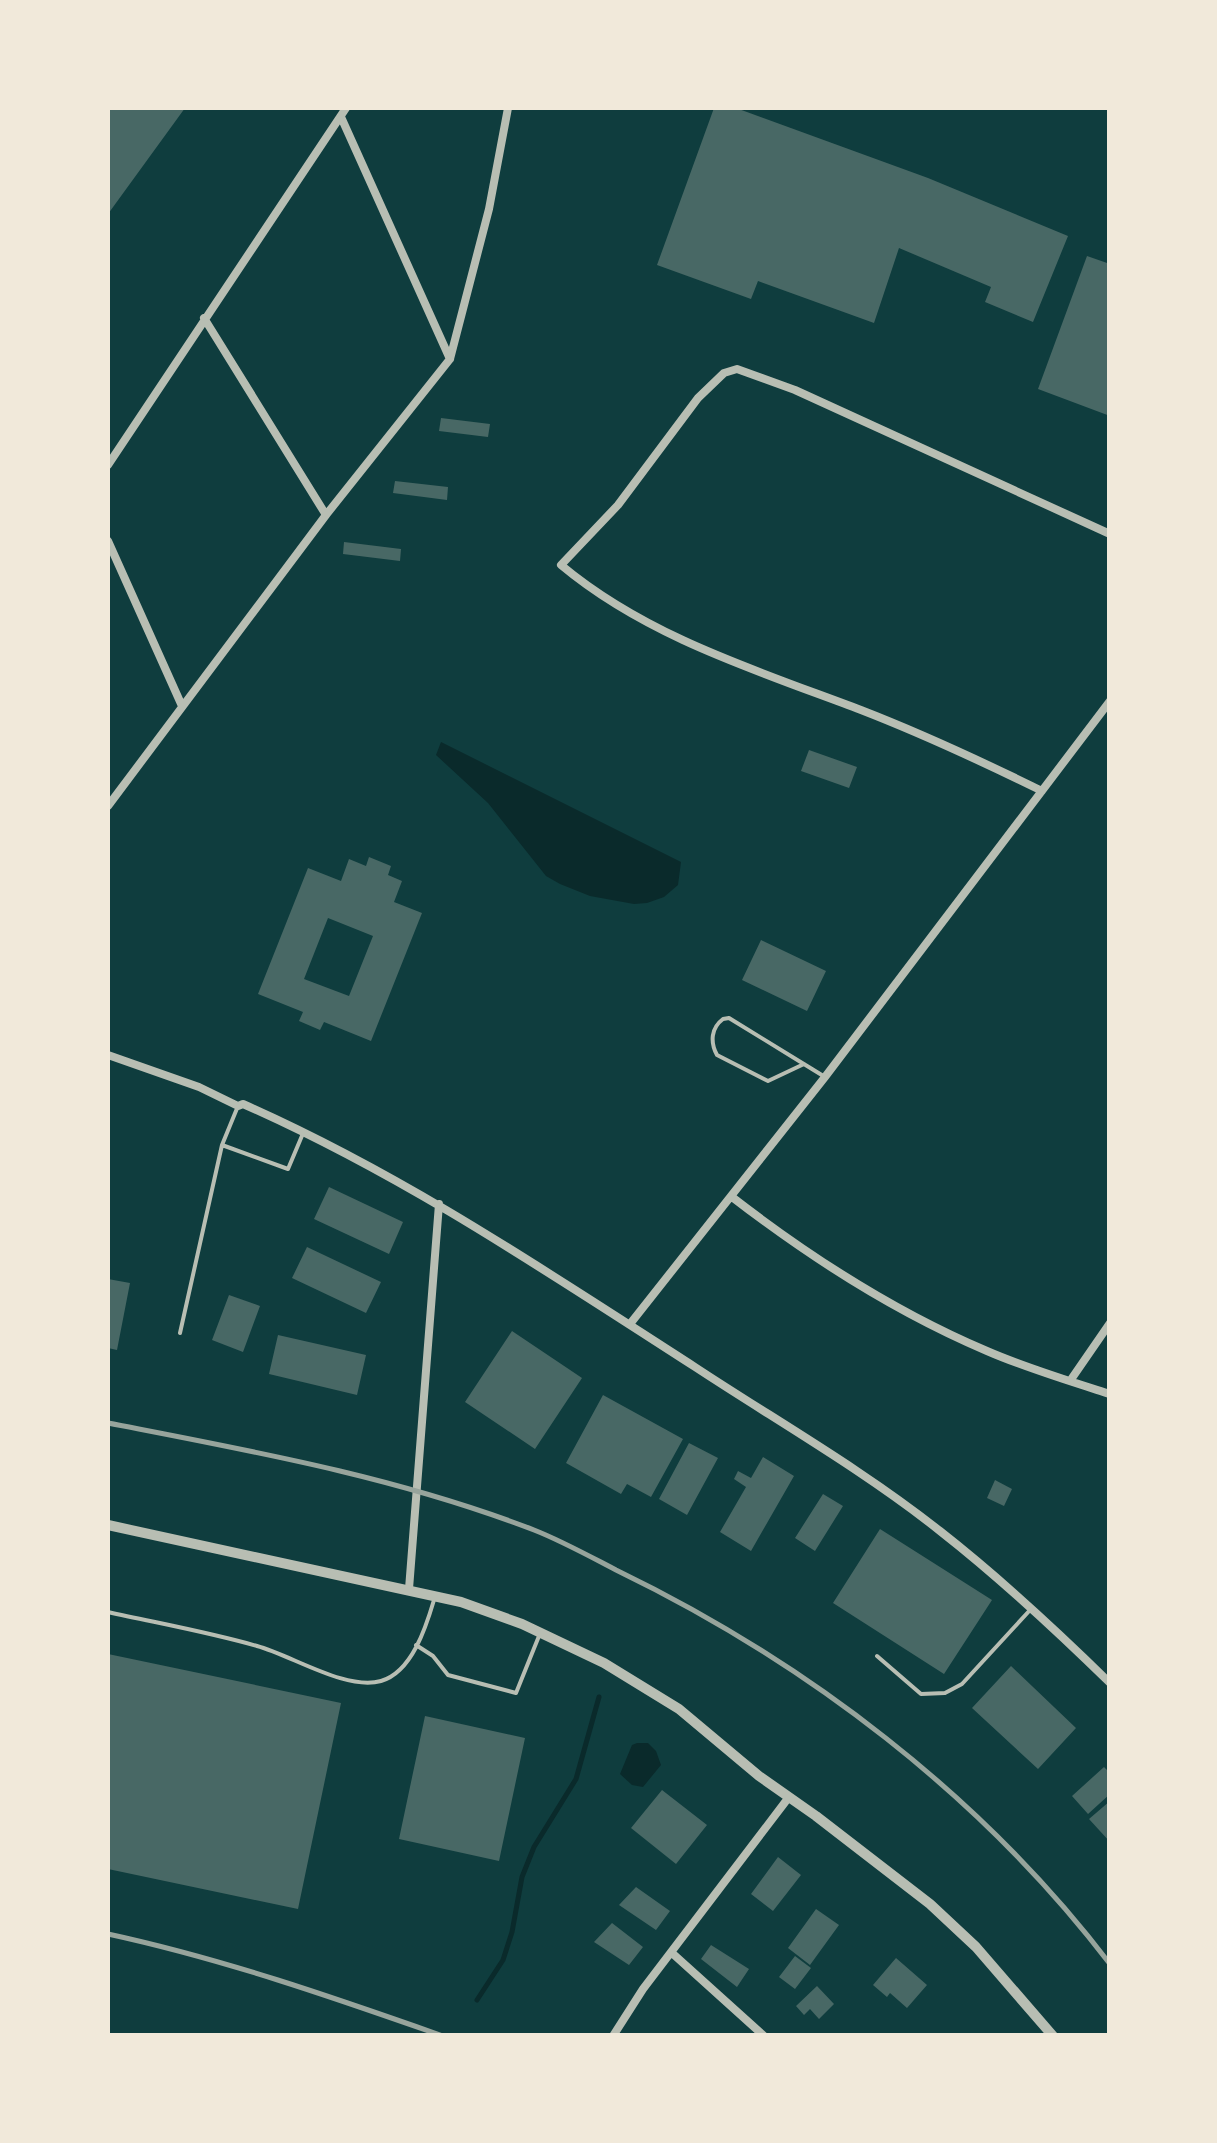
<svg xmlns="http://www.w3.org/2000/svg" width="1217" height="2143" font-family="Roboto,sans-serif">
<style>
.water{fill:#0a2a2b}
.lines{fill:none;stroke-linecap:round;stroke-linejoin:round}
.stream{stroke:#0a2a2b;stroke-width:5}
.building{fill:#486865;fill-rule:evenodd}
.service{stroke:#b8beb3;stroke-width:4}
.minor{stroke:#b8beb3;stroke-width:8}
.tertiary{stroke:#b8beb3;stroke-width:10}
.rail{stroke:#97a49c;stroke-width:5}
</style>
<rect width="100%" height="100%" fill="#0f3d3e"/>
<path class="water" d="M441 742 681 862 678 885 664 897 647 903 634 904 590 896 560 884 546 876 488 803 436 755Z
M637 1743H648L656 1751 661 1765 643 1787 632 1785 620 1774 632 1745Z"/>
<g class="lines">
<path class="stream" d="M477 2000 503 1960 512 1932 522 1877 534 1847 576 1779 599 1697"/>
</g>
<path class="building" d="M108 108H185L108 214Z
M714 108H736L928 178 1068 236 1033 322 985 302 991 287 899 248 874 323 758 281 751 299 657 265Z
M1087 256 1110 264V416L1038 389Z
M441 418 490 424 488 437 439 431Z
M395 481 448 487 447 500 393 493Z
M344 542 401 549 400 561 343 554Z
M809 750 857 767 849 788 801 771Z
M369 857 391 866 388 875 402 881 394 902 422 913 371 1041 324 1022 320 1030 299 1021 303 1012 258 994 308 868 341 881 349 859 366 866ZM328 918 373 936 349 996 304 979Z
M761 940 826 971 807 1011 742 980Z
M329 1187 403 1222 389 1254 314 1219Z
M307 1247 381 1282 366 1313 292 1278Z
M108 1279 130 1283 117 1350 108 1348Z
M229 1295 260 1306 243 1352 212 1340Z
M512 1331 582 1378 535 1449 465 1402Z
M278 1335 366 1355 357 1395 269 1374Z
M603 1395 683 1439 651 1497 627 1484 621 1494 566 1463Z
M689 1443 718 1458 687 1515 659 1499Z
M763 1457 794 1476 751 1551 720 1532 746 1487 734 1479 738 1471 751 1478Z
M995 1480 1012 1489 1004 1506 987 1498Z
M823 1494 843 1506 815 1551 795 1538Z
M880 1529 992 1600 944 1674 833 1603Z
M108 1654 341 1703 298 1909 108 1869Z
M1011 1666 1076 1728 1038 1769 972 1708Z
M425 1716 525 1738 499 1861 399 1839Z
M1104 1767 1110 1773V1794L1088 1814 1072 1796Z
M662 1790 707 1825 676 1864 631 1828Z
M1110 1801V1842L1089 1819Z
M778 1857 801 1875 773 1911 751 1894Z
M636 1887 670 1911 656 1930 619 1905Z
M816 1909 839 1925 810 1965 788 1948Z
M612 1923 643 1947 629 1965 594 1942Z
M711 1945 749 1969 737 1987 701 1959Z
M795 1956 811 1968 795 1989 779 1977Z
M896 1958 927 1985 907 2008 890 1993 887 1997 873 1985Z
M817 1986 834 2004 819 2019 810 2009 804 2015 796 2006Z"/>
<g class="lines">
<path class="service" d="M804 1064 768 1081 717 1055C710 1042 711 1028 723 1019L729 1018 812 1069 825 1077
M222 1145 288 1169 304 1131
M180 1333 222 1145 238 1106
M108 1612C157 1623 208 1632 257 1646 291 1655 346 1691 381 1681 412 1672 426 1627 434 1600
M416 1645 433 1656 448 1675 516 1693 539 1636
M877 1656 921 1694 945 1693 962 1684 1031 1609"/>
<path class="minor" d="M341 117 450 359
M204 318 326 515
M108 465 346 108
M108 541 182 706
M1042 791C983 762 923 734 861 710 758 671 647 637 561 565L618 505 698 398 724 373 737 369 795 390 1110 534
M108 806 326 515 450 359 489 209 508 108
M108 1055 199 1087 238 1106 243 1104C404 1175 547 1272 695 1367 777 1421 863 1470 940 1531 1000 1578 1056 1630 1110 1683
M732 1197C811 1258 895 1312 987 1351 1026 1368 1069 1381 1110 1394
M630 1324 825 1077 1110 701
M1070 1381 1110 1323
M409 1589 439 1204
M672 1953 764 2036
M613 2036 643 1989 789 1797"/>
<path class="tertiary" d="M108 1525 461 1602 522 1624 604 1663 679 1709 759 1776 816 1816 930 1904 976 1947 1053 2036"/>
<path class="rail" d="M108 1423C252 1451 397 1477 534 1530 562 1541 589 1556 616 1570 806 1662 981 1795 1110 1964
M108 1934C223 1959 332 1997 443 2036"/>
</g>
<rect width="1217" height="2143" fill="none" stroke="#f1e9da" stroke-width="220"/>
</svg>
